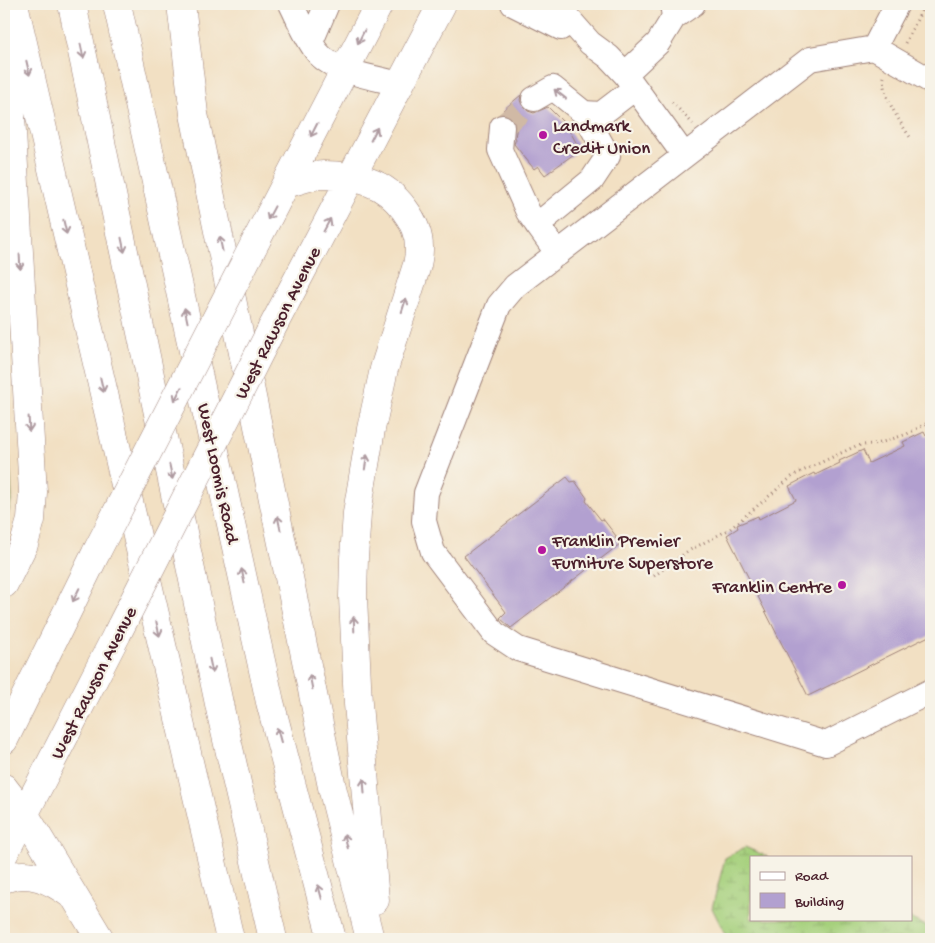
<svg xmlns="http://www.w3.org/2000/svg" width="935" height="943" font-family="'Gochi Hand',sans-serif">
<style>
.green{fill:#a5d07c;stroke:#787854}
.wetland{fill:url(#wetland-marsh);stroke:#787854}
.building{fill:#b2a0d0}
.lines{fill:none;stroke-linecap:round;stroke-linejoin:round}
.minor-tunnel{stroke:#d0b9a5;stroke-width:24;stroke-dasharray:24 12;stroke-linecap:butt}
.minor-casing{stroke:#9e8077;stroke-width:26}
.major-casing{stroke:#9e8077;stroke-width:29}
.path{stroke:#9e8077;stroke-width:3;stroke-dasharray:1 4;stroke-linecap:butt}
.minor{stroke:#fff;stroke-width:24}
.major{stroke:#fff;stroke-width:28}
.major-bridge-casing{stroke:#9e8077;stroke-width:29;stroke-linecap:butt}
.major-bridge{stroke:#fff;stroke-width:28}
.oneway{stroke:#ae9aa0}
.poi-dot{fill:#b5179e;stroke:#f7f3e8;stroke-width:2}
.labels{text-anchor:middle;stroke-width:4.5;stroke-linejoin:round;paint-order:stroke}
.poi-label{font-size:19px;fill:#4a1f2b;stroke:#f7f3e8;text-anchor:start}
.street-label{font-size:19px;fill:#4a1f2b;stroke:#f7f3e8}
</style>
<defs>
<pattern id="wetland-marsh" width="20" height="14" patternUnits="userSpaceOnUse" patternTransform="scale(1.25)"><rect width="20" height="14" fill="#a5d07c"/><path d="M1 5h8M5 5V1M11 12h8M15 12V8" fill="none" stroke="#90b26b"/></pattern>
</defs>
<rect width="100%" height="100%" fill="#f7f3e8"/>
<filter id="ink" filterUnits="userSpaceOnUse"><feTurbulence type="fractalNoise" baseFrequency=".02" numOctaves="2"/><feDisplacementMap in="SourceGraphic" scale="10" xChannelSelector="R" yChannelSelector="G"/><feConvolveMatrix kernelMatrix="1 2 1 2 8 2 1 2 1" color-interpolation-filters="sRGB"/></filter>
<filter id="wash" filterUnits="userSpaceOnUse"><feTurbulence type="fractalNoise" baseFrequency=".0096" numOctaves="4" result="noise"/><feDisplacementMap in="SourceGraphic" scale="20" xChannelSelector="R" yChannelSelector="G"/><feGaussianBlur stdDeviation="1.12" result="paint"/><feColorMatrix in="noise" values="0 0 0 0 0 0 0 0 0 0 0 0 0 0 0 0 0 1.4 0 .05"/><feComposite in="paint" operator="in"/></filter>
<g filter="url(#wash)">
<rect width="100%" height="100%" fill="#f2e0c3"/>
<path class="green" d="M4 354 12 498 4 531Z"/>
<path class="wetland" d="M745 847 768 857H751V919H911L931 928V939H731L727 938 712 908 725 858Z"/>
<g id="blocks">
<path class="building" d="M521 95 520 100 522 105 528 111 534 113 548 107 567 126 578 146 571 150 574 154 545 175 538 166 534 169 514 144 516 139 515 137 517 127 514 121 503 110Z
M924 432 926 436 931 433V635L808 696 727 535 738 528 737 525 758 516 759 519 796 500 789 486 814 473 815 475 840 463 839 461 863 450 869 463 905 446 903 442Z
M567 477 571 482 575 481 587 498 586 501 601 520 603 519 616 536 615 538 620 544 511 628 500 618 506 612 464 556Z"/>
</g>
</g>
<g filter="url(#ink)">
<use href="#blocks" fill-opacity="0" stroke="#9e8077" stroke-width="1"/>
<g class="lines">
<path class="minor-tunnel" d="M502 127 534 99"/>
<g class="minor-casing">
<path id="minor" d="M291 4C299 20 306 38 317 52 332 72 377 78 400 84
M513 4 561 28
M545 4 568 18 590 43 609 57 625 74 684 155
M674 17 693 4
M311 42 327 4
M874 48 897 4
M625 74 658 43 674 17 672 4
M931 81 874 48 810 59 515 286 499 305 426 493 424 521 433 552 494 633 518 649 826 744 931 691
M534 99 553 88 584 113 608 156 592 180 537 225
M584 113 601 114 635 88
M502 127 500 150 528 212 558 254"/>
</g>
<g class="major-casing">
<path id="major" d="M14 4 230 939
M72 4 222 718 273 939
M117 4 270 702 332 939
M181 4 194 114 332 787 370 939
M286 184C297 181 311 175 323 175 338 175 355 177 369 182 395 191 420 222 419 250 419 255 418 260 417 265L384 369 371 429 357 513 354 558 353 597 358 704 375 900
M256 241 379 4
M271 330 442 4
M4 584 24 544 31 520 33 492 6 30
M4 740 97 551
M4 788 25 815 100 939
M4 854 117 634
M4 879C29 868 53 881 73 896"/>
</g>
<path class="path" d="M905 43 925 4
M884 77C880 92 901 124 910 137
M672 102 693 124
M654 576 688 551 730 529 794 475 856 446 880 443 907 434 931 421"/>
<use href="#minor" class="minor"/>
<use href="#major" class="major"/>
<g class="major-bridge-casing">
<path id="major-bridge" d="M97 551 256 241
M117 634 271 330"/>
</g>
<use href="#major-bridge" class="major-bridge"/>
</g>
<defs><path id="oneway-shaft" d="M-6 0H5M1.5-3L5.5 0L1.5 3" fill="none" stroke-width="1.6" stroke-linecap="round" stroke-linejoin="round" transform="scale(1.25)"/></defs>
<g class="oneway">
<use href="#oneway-shaft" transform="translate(361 37) rotate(117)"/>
<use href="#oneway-shaft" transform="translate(82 51) rotate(78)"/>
<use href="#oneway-shaft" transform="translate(28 68) rotate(77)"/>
<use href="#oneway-shaft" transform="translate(560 94) rotate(-142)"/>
<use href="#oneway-shaft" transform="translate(314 130) rotate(117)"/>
<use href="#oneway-shaft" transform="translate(374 134) rotate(-63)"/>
<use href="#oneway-shaft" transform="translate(271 213) rotate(118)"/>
<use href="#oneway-shaft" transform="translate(327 225) rotate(-62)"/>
<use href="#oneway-shaft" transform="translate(65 227) rotate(77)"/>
<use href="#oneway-shaft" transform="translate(221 244) rotate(-102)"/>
<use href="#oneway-shaft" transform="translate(123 245) rotate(78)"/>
<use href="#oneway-shaft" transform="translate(20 262) rotate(87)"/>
<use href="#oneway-shaft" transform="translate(404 305) rotate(-72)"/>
<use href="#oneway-shaft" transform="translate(186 315) rotate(-102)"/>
<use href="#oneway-shaft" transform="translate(102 385) rotate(77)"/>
<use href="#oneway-shaft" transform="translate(178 394) rotate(117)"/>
<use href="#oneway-shaft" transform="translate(29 424) rotate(87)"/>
<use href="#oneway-shaft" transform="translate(366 462) rotate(-81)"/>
<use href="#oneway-shaft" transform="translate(171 472) rotate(78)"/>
<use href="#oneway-shaft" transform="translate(279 523) rotate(-102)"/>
<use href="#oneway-shaft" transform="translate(243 576) rotate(-102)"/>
<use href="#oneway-shaft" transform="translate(76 595) rotate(116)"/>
<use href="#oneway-shaft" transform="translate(354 624) rotate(-92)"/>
<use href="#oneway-shaft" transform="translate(158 629) rotate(77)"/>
<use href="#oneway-shaft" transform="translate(211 666) rotate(78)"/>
<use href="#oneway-shaft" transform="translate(311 682) rotate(-101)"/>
<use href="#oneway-shaft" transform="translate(279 735) rotate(-105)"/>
<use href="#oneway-shaft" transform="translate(364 786) rotate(-94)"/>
<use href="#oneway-shaft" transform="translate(346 841) rotate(-104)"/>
<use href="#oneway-shaft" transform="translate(320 892) rotate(-105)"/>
</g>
</g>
<g class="poi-dot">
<circle cx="543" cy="135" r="5"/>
<circle cx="542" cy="550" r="5"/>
<circle cx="842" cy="585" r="5"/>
</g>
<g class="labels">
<g class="poi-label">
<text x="553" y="131">Landmark<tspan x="553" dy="22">Credit Union</tspan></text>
<text x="552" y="546">Franklin Premier<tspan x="552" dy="22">Furniture Superstore</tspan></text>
<text x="832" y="592" text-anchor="end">Franklin Centre</text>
</g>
<g class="street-label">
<text transform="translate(276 322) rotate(-63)" y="7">West Rawson Avenue</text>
<text transform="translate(220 473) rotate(78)" y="7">West Loomis Road</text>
<text transform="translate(92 682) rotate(-63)" y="7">West Rawson Avenue</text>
</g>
</g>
<rect width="935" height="943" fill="none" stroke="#f7f3e8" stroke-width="20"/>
<rect x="750" y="856" width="162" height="65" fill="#f7f3e8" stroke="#b29e9c"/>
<rect x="760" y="872" width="25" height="8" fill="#ffffff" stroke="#b29e9c"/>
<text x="795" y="880" font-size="15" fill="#4a1f2b">Road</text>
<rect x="760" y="893" width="25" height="15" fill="#b2a0d0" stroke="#b29e9c"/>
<text x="795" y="906" font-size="15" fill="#4a1f2b">Building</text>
</svg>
